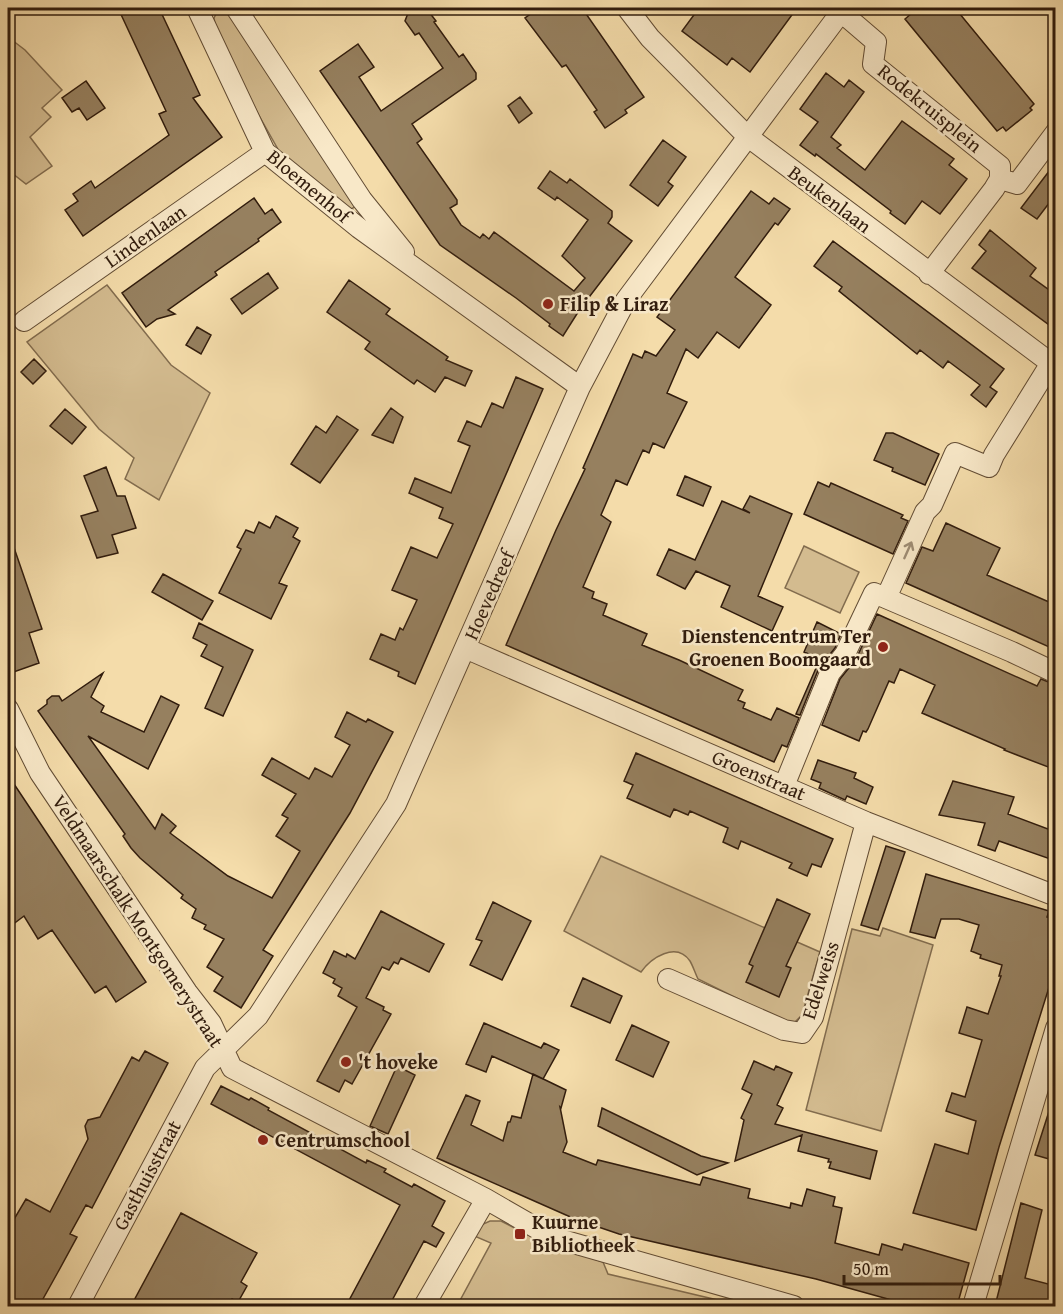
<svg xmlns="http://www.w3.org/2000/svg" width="1063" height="1314" font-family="'Gentium Book Plus',serif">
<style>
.green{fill:#d3bb8f;stroke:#826c4e;stroke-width:1.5}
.building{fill:#96805f;stroke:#311c0d;stroke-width:1.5}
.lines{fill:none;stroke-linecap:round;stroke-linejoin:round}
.street-casing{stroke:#624c34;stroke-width:22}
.street{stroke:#f8e8c8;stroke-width:20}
.oneway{stroke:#9e8c74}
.poi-dot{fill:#8f2418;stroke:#f8e8c8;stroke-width:2}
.labels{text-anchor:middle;stroke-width:5;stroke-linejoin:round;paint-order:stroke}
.street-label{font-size:20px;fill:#311c0d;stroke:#f8e8c8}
.poi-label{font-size:20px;font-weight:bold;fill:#311c0d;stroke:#f8e8c8;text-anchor:start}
</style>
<rect width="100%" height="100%" fill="#f4dcaa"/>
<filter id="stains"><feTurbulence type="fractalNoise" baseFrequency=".00333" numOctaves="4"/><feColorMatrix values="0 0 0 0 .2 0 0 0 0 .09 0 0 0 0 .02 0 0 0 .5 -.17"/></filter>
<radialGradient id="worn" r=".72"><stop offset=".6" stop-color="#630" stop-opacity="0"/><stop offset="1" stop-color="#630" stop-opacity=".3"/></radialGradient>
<path class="green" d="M224 11 231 17 355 207 349 210 279 151 257 112 215 24 214 18 217 12Z
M8 37 25 50 62 90 42 108 51 117 30 137 52 166 26 184 8 170Z
M107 285 171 365 210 393 159 500 125 479 134 458 99 429 27 342Z
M804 546 859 572 840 613 785 588Z
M601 856 820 952 802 1015 795 1022H785L698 979C695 973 693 966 690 961 676 941 651 958 641 972L564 931Z
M883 928 933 945 881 1131 806 1110 852 929 880 936Z
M490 1221H501L538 1240 603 1262 608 1274 743 1306H457L491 1243 472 1235 481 1225Z"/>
<path class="building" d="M118 8H159L200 95 193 98 222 137 83 236 65 210 78 201 73 194 91 181 95 188 169 135 159 114 166 111Z
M410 8H426L436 21 434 22 459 57 463 54 476 73V79L412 124 422 139 417 143 457 200V204L450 208 461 225 480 238 483 234 489 239 494 232 574 291 585 278 562 256 588 220 557 197 555 200 538 188 550 171 567 183 570 179 612 211V217L608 223 632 241 580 309 563 336 549 326 550 324 516 298 440 245 320 71 358 44 374 67 359 77 381 111 443 68 419 33 415 35 405 21Z
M539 8H582L644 97 625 110 627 113 605 128 594 112 597 110 566 65 562 67 525 18Z
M699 8H797L750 72 732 58 727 65 682 31Z
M918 8H955L1034 104 1030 108 1032 110 1006 131 1003 127 997 131 905 19Z
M826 73 844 87 849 80 864 92 831 137 841 145 837 148 865 170 902 121 954 159 949 165 967 179 940 214 922 201 905 224 890 213 891 211 816 154 815 156 800 145 818 122 800 109Z
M86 81 105 108 87 120 79 108 72 112 62 98Z
M520 97 532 113 519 123 508 106Z
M663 140 686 157 668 182 673 186 658 206 630 185Z
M1056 162V194L1037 219 1021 208Z
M751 191 769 204 774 198 790 209 778 225 775 223 735 277 771 305 739 348 717 332 698 358 686 349 667 393 687 402 664 448 653 443 649 453 643 450 627 485 616 480 601 515 611 522 583 587 594 592 592 598 607 604 603 615 647 634 642 645 679 660 743 690 738 700 745 703 743 708 771 720 777 708 799 718 787 747 782 745 774 762 506 645 556 530 585 469 583 468 633 354 642 358 645 351 656 356 675 330 657 317Z
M254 198 265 214 272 209 281 222 258 239 259 241 215 272 217 275 168 310 175 314 157 319 146 327 122 293Z
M990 230 1036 268 1030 276 1056 295V330L972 268 986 251 979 245Z
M833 241 1004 369 990 387 997 392 986 407 971 395 980 385 948 361 943 368 920 350 917 354 839 291 842 287 814 266Z
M268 273 278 288 242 314 231 299Z
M349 280 390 309 386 314 448 357 446 360 472 371 465 386 445 377 435 392 417 380 414 384 365 349 370 342 327 312Z
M197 327 211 335 201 354 186 345Z
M34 359 46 371 33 384 21 372Z
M516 377 543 389 415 684 398 676 399 672 370 659 381 634 395 640 400 628 403 630 417 600 392 590 411 547 437 558 453 524 439 518 443 508 409 493 415 478 451 493 470 446 458 441 467 421 481 427 492 403 503 408Z
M391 408 403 417 393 443 372 435Z
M65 409 86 427 72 444 50 426Z
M337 416 358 430 320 483 291 464 316 426 326 433Z
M886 433H893L939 454 925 485 892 471 893 468 874 460Z
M106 467 117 496H125L136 528 112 535 118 553 97 558 81 516 98 511 84 476Z
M685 476 711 487 703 506 677 495Z
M818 482 829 487 831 483 903 515 901 518 908 521 893 554 804 514Z
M750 496 792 514 758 596 783 607 772 631 721 607 730 586 696 571 685 589 657 575 669 549 695 560 722 501 750 513 743 509Z
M276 516 298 528 293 537 300 541 279 583 287 586 271 619 219 593 241 549 237 547 246 530 254 533 259 522 270 528Z
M946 523 1000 548 987 575 1056 605V659L1050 657 1054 649 906 583 922 547 933 551Z
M8 536H10L42 629 29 633 39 663 8 674Z
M163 574 213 601 202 620 152 592Z
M877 614 1037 686 1041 679 1056 685V770L1004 750 1005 749 922 713 935 685 900 669 894 683 889 681 868 729 866 732 863 731 859 741 822 725 840 679 856 659Z
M817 622 841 634 835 648 819 668 800 715 796 714 820 659 804 652Z
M199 623 253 650 223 716 205 708 223 667 201 656 207 645 193 638Z
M103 673 91 697 104 706 101 712 144 732 161 696 179 705 148 769 88 736 155 829 162 814 176 826 170 833 228 876 272 898 300 851 276 836 288 818 282 815 296 794 262 775 272 758 309 779 315 768 332 777 350 745 335 737 347 712 366 722 368 719 393 732 350 813 263 950 273 956 241 1008 214 991 223 977 207 967 224 939 204 929 206 925 192 918 196 909 181 898 183 895 140 858 131 848 123 836 125 834 38 711 47 704V700L52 696H59L62 701Z
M636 753 833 839 821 867 812 864 807 876 789 868 792 863 741 841 738 849 723 842 728 828 690 811 688 815 674 809 670 817 627 798 633 785 624 781Z
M818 760 856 773 854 778 873 787 866 804 847 796 845 800 819 788 821 783 811 779Z
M8 775 146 982 116 1002 106 986 95 993 52 930 38 939 24 916 8 928Z
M953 781 1014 797 1008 814 1056 832V861L999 841 995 851 978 845 985 823 939 815Z
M886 846 905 852 878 930 861 925Z
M926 874 1049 911 1047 917 1056 920V965L999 1147 976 1230 913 1213 935 1144 968 1154 976 1121 946 1111 952 1093 965 1097 982 1040 959 1033 967 1007 988 1014 1001 976H999L1002 965 980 958 981 955 971 951 979 925 959 919H941L935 938 910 932Z
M777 899 810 914 786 966 791 968 779 997 746 982 753 966 749 964Z
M493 902 531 921 502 980 470 965 482 941 476 939Z
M381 911 444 944 429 972 401 958 398 964 394 962 389 970 382 967 366 998 384 1007 383 1010 391 1014 352 1084 345 1080 339 1092 317 1081 357 1007 338 996 342 988 333 983 335 979 323 973 334 951 346 957 347 954 355 959Z
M583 978 622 996 610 1023 571 1006Z
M484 1023 541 1048 544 1043 559 1050 543 1079 492 1056 486 1072 466 1064Z
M632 1025 669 1042 653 1077 616 1060Z
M145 1051 168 1063 92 1208 86 1205 70 1234 77 1237 58 1272 39 1306H8V1218L13 1221 26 1199 50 1212 88 1139 85 1126 88 1120 100 1117 132 1057 139 1061Z
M754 1061 774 1070 776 1066 792 1073 777 1105 783 1108 775 1124 877 1151 870 1179 829 1168 831 1162H828L829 1159 798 1151 802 1135 735 1161 744 1120 741 1118 752 1094 742 1089Z
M397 1066 415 1075 388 1134 370 1126Z
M533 1074 566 1090 561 1108 560 1107 567 1142 563 1152 596 1165 598 1160 700 1185 703 1177 750 1189 748 1198 790 1208 791 1203 802 1206 807 1189 835 1197 833 1206 842 1208 835 1243 879 1255 882 1244 902 1250 904 1244 969 1263 957 1306H913L816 1279 619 1234 575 1219 437 1158 466 1095 480 1101 471 1125 503 1141 508 1122H510L512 1116 521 1118Z
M221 1086 249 1100 251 1098 269 1108 268 1110 366 1163 367 1160 386 1169 384 1172 412 1187 414 1184 445 1201 432 1226 444 1233 436 1247 424 1241 389 1306H346L400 1205 211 1104Z
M1052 1102 1056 1103V1161L1035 1155Z
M602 1108 701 1156 728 1163 697 1175 598 1126Z
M1021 1203 1042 1210 1025 1278 1056 1286V1306H995Z
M181 1213 257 1253 241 1282 247 1286 238 1302 232 1299 228 1306H131Z"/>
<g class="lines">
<g class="street-casing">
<path id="street" d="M197 8 265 152 359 228 580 387
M236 8 362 200 404 252
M627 8 650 38 747 136 1056 367
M841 12 876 42 873 64 1000 166V179L994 189 929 274
M1000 179 1017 184 1056 132
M24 321 265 152
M886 598 925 512 932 505 955 453 989 467 994 455 1051 363
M465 648 866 822 1056 896
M8 709 40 773 187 992 211 1023 232 1068 486 1199 552 1237 794 1306
M784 786 830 673 845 654 874 593 1012 652 1056 673
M668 979 784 1030 802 1033 813 1017 866 822
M78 1306 205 1068 258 1016 396 804 580 387 626 300 844 8
M424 1306 486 1199
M973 1306 1056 1028"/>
</g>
<use href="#street" class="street"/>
</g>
<defs><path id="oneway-shaft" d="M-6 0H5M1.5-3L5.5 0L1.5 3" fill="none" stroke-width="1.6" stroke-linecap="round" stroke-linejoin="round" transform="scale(1.5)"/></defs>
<use class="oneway" href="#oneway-shaft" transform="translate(908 550) rotate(-66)"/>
<g class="poi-dot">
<circle cx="548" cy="304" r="6"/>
<circle cx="883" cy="647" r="6"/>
<circle cx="346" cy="1062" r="6"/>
<circle cx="263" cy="1140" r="6"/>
<rect x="514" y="1228" width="12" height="12" rx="3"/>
</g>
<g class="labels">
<g class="street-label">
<text transform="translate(930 108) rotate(39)" y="7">Rodekruisplein</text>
<text transform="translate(309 186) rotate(40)" y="7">Bloemenhof</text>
<text transform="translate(830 199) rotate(37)" y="7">Beukenlaan</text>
<text transform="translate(145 236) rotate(-35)" y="7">Lindenlaan</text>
<text transform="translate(489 595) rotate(-66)" y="7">Hoevedreef</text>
<text transform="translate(759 775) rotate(23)" y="7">Groenstraat</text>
<text transform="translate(138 921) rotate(57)" y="7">Veldmaarschalk Montgomerystraat</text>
<text transform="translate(820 980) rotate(-72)" y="7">Edelweiss</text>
<text transform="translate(147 1175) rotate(-62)" y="7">Gasthuisstraat</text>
</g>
<g class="poi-label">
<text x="560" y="311">Filip &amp; Liraz</text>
<text x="871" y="643" text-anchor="end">Dienstencentrum Ter<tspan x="871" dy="23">Groenen Boomgaard</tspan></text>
<text x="358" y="1069">'t hoveke</text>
<text x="275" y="1147">Centrumschool</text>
<text x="532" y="1229">Kuurne<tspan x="532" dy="23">Bibliotheek</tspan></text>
</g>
</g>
<rect width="1063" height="1314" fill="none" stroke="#f4dcaa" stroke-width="30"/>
<rect x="9" y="9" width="1045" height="1296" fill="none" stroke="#311c0d" stroke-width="3"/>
<rect x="15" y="15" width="1033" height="1284" fill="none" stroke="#311c0d" stroke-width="1.5"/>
<path d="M844 1275v9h156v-9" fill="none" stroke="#311c0d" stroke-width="3"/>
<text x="853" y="1275" font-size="18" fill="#311c0d" stroke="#f8e8c8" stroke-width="4.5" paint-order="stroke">50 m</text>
<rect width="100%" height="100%" filter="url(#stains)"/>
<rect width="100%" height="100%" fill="url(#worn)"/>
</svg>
